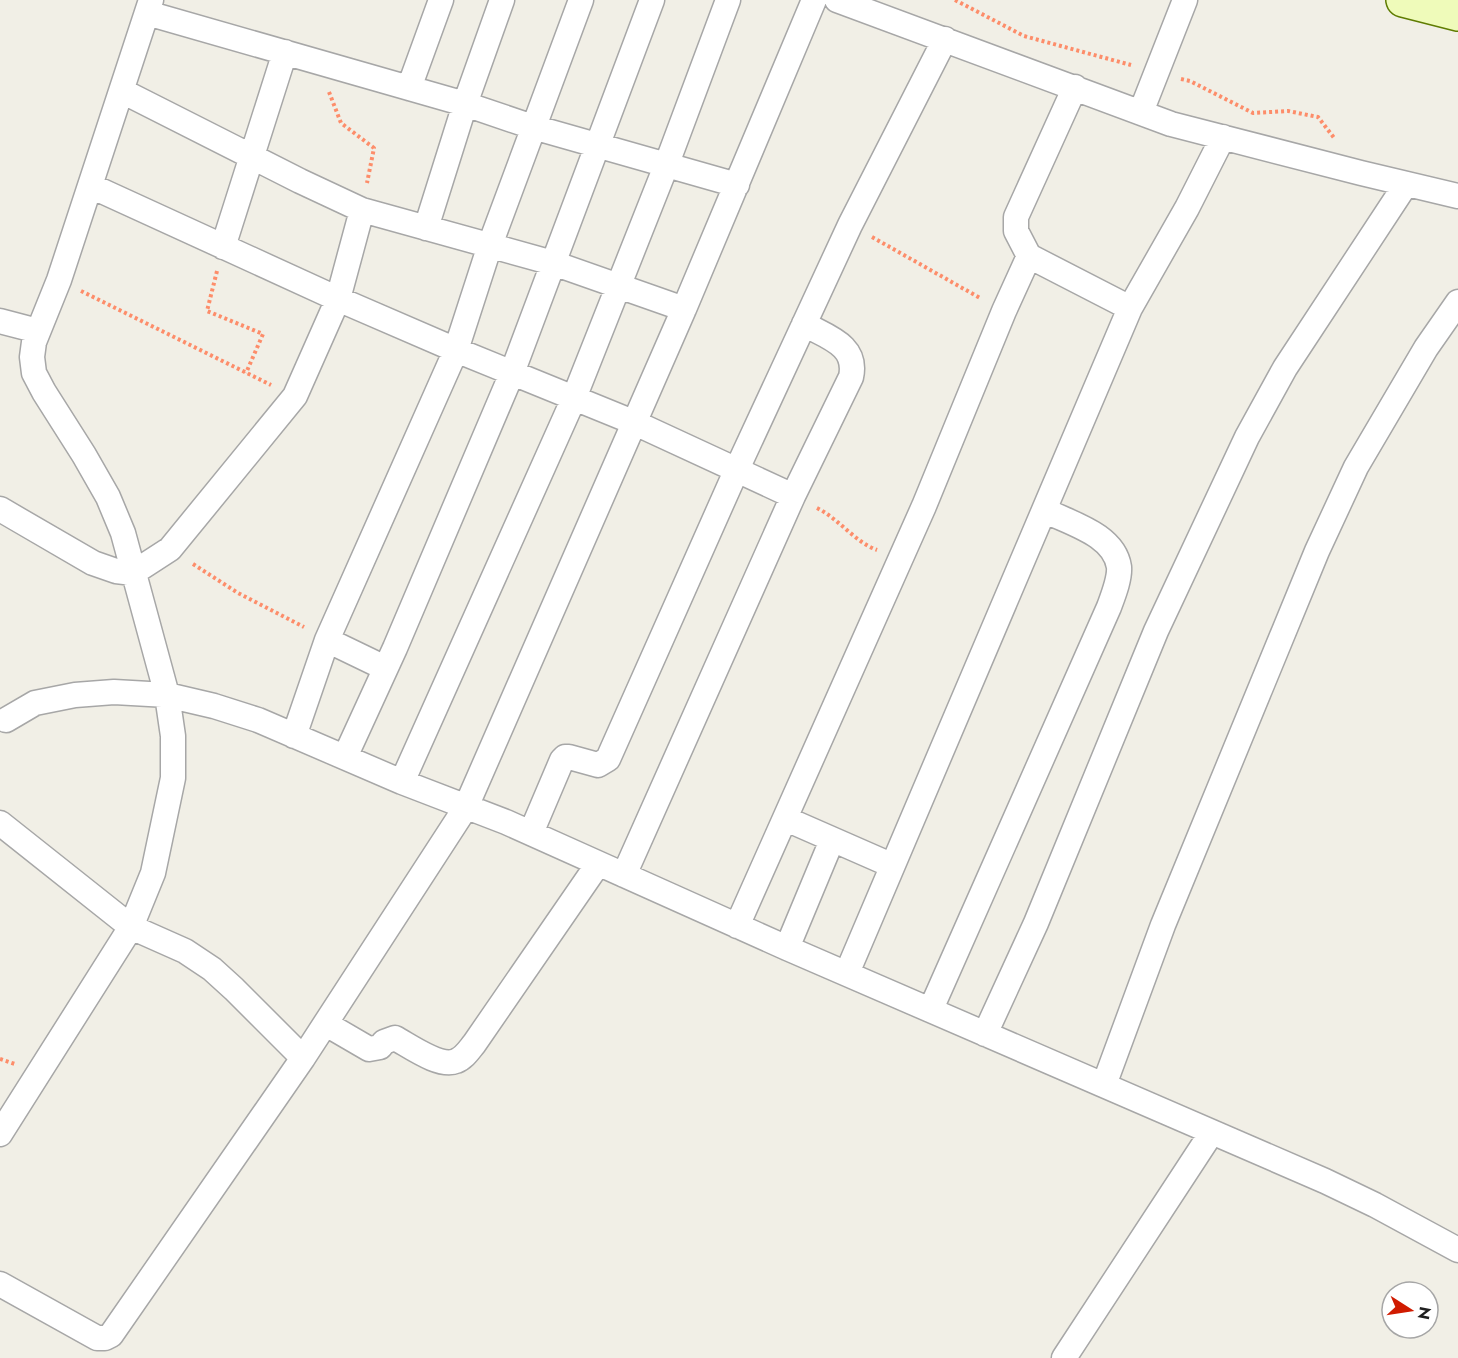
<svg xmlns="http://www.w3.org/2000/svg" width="1458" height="1358" font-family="Jost,sans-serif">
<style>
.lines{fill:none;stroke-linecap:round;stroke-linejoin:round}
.street-casing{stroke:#a7a7a7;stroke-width:27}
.secondary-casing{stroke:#5f7c02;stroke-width:36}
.path{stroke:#fd8d6a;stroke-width:4;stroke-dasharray:3 3;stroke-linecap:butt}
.street{stroke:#fff;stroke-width:24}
.secondary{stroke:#effbba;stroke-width:33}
</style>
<rect width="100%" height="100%" fill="#f1efe6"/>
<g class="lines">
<g class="street-casing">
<path id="street" d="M837 0 1171 124 1361 173 1458 196
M147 13 465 104 533 127 737 185
M409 88 441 0
M122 91 300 181 362 210 553 263 684 309 814 0
M1141 112 1185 0
M91 186 338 299 456 350 633 422 793 496
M426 228 465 104 502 0
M223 247 285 52
M1029 256 1016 231V217L1075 87
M0 321 38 331
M0 509 93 563 116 571 133 573 170 549 295 396 338 299 362 210
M327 640 385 668
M6 720 35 703 75 695 114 692 167 695 214 706 258 720 402 782 506 822 787 948 1325 1181 1375 1205 1458 1250
M294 736 327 640 456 350 490 245 581 0
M345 757 395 648 512 373 652 0
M402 782 574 398 666 166 728 0
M786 819 891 865
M0 823 131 927 185 951 212 969 234 989 303 1058
M531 833 562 760 565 757H569L598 765 608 759 737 469 850 225 945 39
M624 875 793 496 851 377C858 345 827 337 804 324
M737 926 924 506 1004 311 1029 256 1130 308 1187 208 1223 137
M787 948 832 840
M847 973 1130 308
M931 1009 1109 607C1113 596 1120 579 1119 567 1114 534 1069 523 1044 510
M326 1024 369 1049 380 1047 384 1042 395 1038C410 1046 440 1068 456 1061 464 1058 469 1050 474 1044L598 864
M985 1034 1036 923 1156 631 1247 437 1285 368 1406 184
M1104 1085 1163 925 1317 551 1356 467 1426 348 1458 302
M0 1134 131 927 153 873 173 778V736L167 695 123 533 108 497 84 455 44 392 34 373 32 357 34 342 59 280 151 0
M0 1284 97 1338H105L111 1335 303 1058 466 807 684 309
M1064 1358 1212 1132"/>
</g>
<g class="secondary-casing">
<path id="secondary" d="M1403 0 1458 14"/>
</g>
<path class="path" d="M955 0 1024 36 1131 65
M1181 79 1190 81 1253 113 1288 111 1318 117 1335 139
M329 92 341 123 374 148 367 183
M872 237 980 298
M217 271 207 311 263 334 246 373
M81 291 271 385
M817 508C839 519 855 542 877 550
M193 564 238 593 304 627
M0 1059 15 1064"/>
<use href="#street" class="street"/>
<use href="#secondary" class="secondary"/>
</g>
<g transform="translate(1410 1310) rotate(102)"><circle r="28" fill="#ffffff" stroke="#a6a6a6" stroke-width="1.5"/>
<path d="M0-4.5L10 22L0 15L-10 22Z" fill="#d01b00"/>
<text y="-9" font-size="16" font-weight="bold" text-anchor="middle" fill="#202020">N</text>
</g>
</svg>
